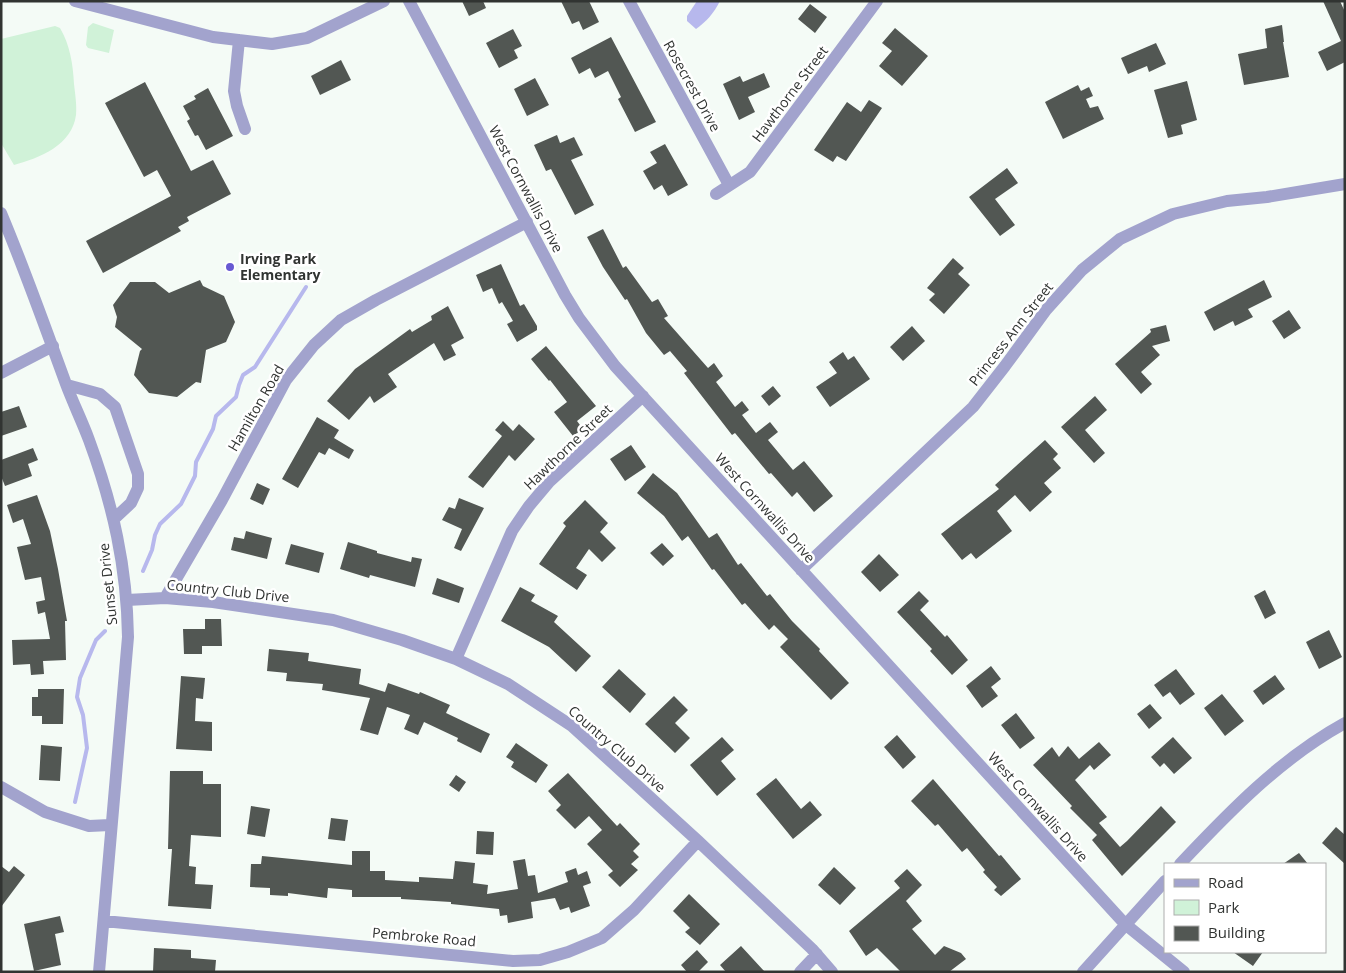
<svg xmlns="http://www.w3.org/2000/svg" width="1346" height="973" font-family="'Open Sans',sans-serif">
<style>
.green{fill:#d0f2d8}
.water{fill:#b7b8ed}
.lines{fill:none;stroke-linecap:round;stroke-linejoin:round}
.stream{stroke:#b7b8ed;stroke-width:4}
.building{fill:#525753}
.minor{stroke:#a2a3cd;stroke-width:12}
.poi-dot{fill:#6759d2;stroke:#fff;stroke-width:2}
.labels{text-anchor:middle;stroke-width:5;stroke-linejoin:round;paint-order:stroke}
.street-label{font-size:14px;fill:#313432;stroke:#fff}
.poi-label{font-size:14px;font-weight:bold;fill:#313432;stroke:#fff;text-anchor:start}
</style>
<rect width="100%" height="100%" fill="#f4fbf6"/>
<path class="green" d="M93 23 114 30 109 53 88 48 86 45 88 27Z
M55 26 60 28C70 45 73 64 74 84 75 93 77 105 76 115 72 145 40 158 14 165L1 143V39Z"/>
<path class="water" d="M697 1H720C714 13 706 22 696 29L687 21V16Z"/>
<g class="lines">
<path class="stream" d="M143 571 152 550 155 535 160 524 181 504 195 476 196 462 213 429 216 416 236 397 239 385 243 375 255 367 306 287
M75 802 87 748 83 715 77 697 80 678 96 640 105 631"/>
</g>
<path class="building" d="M462 1H483L486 8 469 16Z
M561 1H589L599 22 583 30 579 21 572 24Z
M1323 1H1340L1345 12V62L1327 71 1318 52 1341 41Z
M810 4 827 17 815 33 798 19Z
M1282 25 1284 42H1283L1289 77 1244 85 1238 54 1267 48 1265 29Z
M895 28 928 56 902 86 879 66 892 51 882 43Z
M513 29 522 46 514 50 518 58 499 68 486 43Z
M611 37 656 122 635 132 618 99 621 97 608 71 595 78 590 68 579 74 571 58Z
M1156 43 1166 64 1149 72 1147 66 1128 74 1121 58Z
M341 60 351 80 320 95 311 76Z
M764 73 770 87 748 97 755 112 739 120 723 84 740 76 743 82Z
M535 78 549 105 527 116 514 89Z
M1187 81 1197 120 1181 125 1183 134 1168 138 1154 90Z
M145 82 191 171 213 160 231 194 187 217 189 221 178 227 181 231 103 273 86 241 171 196 157 170 144 177 105 103Z
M1078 85 1081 91 1089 87 1093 96 1086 99 1090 108 1098 106 1104 119 1063 139 1045 102Z
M208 88 233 136 206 150 198 135 195 136 187 121 190 119 183 106 196 99 194 96Z
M869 100 882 108 846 161 837 156 833 162 814 150 847 102 861 112Z
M557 135 560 143 574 137 583 155 571 160 594 205 575 215 551 169 546 171 534 145Z
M665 144 688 185 668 196 662 185 654 190 643 171 657 163 650 152Z
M1007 168 1018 183 995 199 1015 225 1000 236 969 197Z
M603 229 623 268 626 266 652 302 658 299 668 316 664 318 708 368 714 363 723 376 716 382 735 407 742 401 749 410 742 415 756 433 770 422 778 432 768 440 793 470 804 461 833 496 814 512 797 492 792 497 771 473 769 474 735 433 732 435 684 373 687 371 670 351 664 355 646 333 627 299 625 300 603 267 587 237Z
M953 258 964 268 958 274 970 285 944 314 929 300 935 294 927 288Z
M501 264 520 306 524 304 537 326V330L517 342 507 324 513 321 502 302 499 304 492 288 483 292 476 275Z
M200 280 203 286 224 296 235 322 226 342 206 350 201 383 196 382 177 397 149 393 134 375 140 351 142 349 115 327 117 317 113 305 130 282H155L169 293Z
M1264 280 1272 297 1248 309 1253 317 1235 326 1233 321 1214 331 1204 312Z
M448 306 464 338 451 345 456 355 444 361 434 343 431 345 388 374 397 387 374 403 370 396 349 420 327 401 355 369 410 329 412 332 432 320 431 316Z
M1289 310 1301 328 1284 339 1272 321Z
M1166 325 1170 341 1152 346 1160 355 1141 372 1152 384 1141 394 1115 364 1151 332 1150 329Z
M912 326 925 341 903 361 890 347Z
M546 346 596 406 577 421 583 429 573 436 554 412 567 402 550 380 549 381 531 359Z
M843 352 848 360 854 356 870 379 830 407 816 387 837 373 829 362Z
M773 386 781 396 769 406 761 396Z
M1095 396 1107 410 1085 430 1105 453 1094 463 1061 427Z
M19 406 27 427 1 436V412Z
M317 417 339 430 334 438 354 450 349 459 329 448 325 455 319 452 298 488 282 479Z
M503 421 513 431 519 424 535 439 515 461 509 455 483 488 468 477 502 436 495 430Z
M1045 440 1058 454 1053 459 1061 468 1044 483 1052 492 1030 512 1015 495 997 511 1012 531 976 559 971 553 962 560 941 534 999 489 995 485Z
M631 445 646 467 625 481 610 459Z
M33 448 38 460 28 464 32 476 5 486 1 476V460Z
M653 473 677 493 709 538 717 533 738 565 741 563 767 596 770 594 792 621 820 649 819 651 849 683 831 700 780 647 788 639 774 625 769 630 745 603 742 605 714 569 712 570 688 536 682 541 664 516 637 493Z
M257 483 270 489 263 505 250 499Z
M37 495 50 531 58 569 67 621H65L66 660 43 661 44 674 31 675 30 664 13 665 12 640 50 639 45 612 38 614 36 602 45 600 41 577 25 580 17 547 31 544 23 519 13 523 7 505Z
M459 498 484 508 461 551 454 548 462 529 442 520 449 507 455 509Z
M585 500 608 523 600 532 616 548 602 562 589 549 576 568 587 575 577 590 539 564 566 526 563 523Z
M246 531 272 538 267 559 231 550 234 537 244 539Z
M348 542 377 551V553L411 562 412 557 422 559 415 587 370 575 369 578 340 569Z
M662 543 674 556 663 566 650 553Z
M291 544 324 553 319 573 285 564Z
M879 554 899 575 880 592 861 572Z
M437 578 464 588 459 603 432 594Z
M520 587 535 595 531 601 558 616 554 622 591 656 576 672 549 647 501 621Z
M1265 590 1276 613 1265 619 1254 596Z
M919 591 929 601 920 610 945 637 947 635 968 660 952 675 930 651 932 649 897 612Z
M205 619H221L222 646H202V654H184L183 629H205Z
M1329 630 1342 657 1319 669 1306 642Z
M269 649 309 653 308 661 361 669 359 684 385 692 388 683 419 694 420 692 450 705 446 713 490 734 481 753 457 741 458 738 424 722 418 735 404 729 410 715 387 707 378 735 360 730 370 698 322 690 323 684 286 681 287 673 267 671Z
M991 666 1001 679 991 687 998 696 982 708 966 686Z
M619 669 646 694 630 713 602 687Z
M1176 669 1195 694 1180 705 1170 692 1163 697 1154 685Z
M1275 675 1285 689 1263 705 1253 691Z
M181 676 205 678 203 699 196 698 195 721 212 722V751L176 749Z
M38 689H64L63 724H42V716H32V697H38Z
M1222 694 1244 721 1225 736 1204 708Z
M674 696 688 710 675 723 690 738 675 753 645 724Z
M1150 704 1162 718 1149 729 1137 714Z
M1016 713 1035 738 1020 749 1001 725Z
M897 735 916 757 903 769 884 747Z
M722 737 734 750 721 761 736 779 717 796 690 765Z
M1173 737 1192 758 1174 774 1164 763 1160 767 1151 757Z
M1099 742 1111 755 1094 770 1090 765 1075 780 1107 817 1099 823 1120 847 1127 841 1161 806 1176 822 1122 876 1092 840 1097 835 1070 808 1072 806 1033 765 1052 747 1059 757 1068 746 1079 759Z
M516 743 548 765 536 783 511 767 514 762 506 757Z
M41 745 62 747 60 781 39 780Z
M170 771H203V784H221V837L191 835 189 866 196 867 195 884 213 885 211 909 168 906 172 849H168Z
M568 773 617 826 620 823 640 844 633 851 639 857 631 864 638 870 620 887 608 875 613 871 587 844 602 830 589 816 575 829 556 810 561 805 548 791Z
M456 775 466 782 459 792 449 785Z
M776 778 801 809 810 801 822 815 793 839 756 794Z
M933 779 999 856 1001 855 1021 879 1001 896 994 890 997 887 983 872 985 870 967 848 962 852 938 824 935 826 911 801Z
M251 806 270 809 265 837 247 834Z
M331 818 348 820 345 841 328 839Z
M1336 827 1345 835V864L1322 843Z
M477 831 494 832 493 855 476 854Z
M352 851H370V871H385V880L419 882V877L453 879 455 861 475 863 473 883 488 885 487 894 518 889 513 861 525 859 528 876 535 875 538 893 568 882 565 872 576 868 578 875 587 871 591 883 583 886 590 906 571 913 569 907 560 910 555 898 531 902 533 918 508 923 507 915 500 916 499 909 451 904V902L401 899V897H352V890L328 888 327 898 288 893V896L270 895V888L250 887 251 864H261L262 856 352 865Z
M1299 853 1308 864H1283Z
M1 866 9 872 14 866 25 875 1 907Z
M834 867 856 888 840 905 818 885Z
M907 869 922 885 906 901 922 921 912 929 935 955 944 946 961 953 966 959 949 972H901L877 948 866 956 849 931 900 888 894 881Z
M689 894 720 924 700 945 685 932 690 928 673 911Z
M60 916 64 932 55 934 61 965 34 971 24 924Z
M741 946 765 972H726L720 965Z
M154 948 191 950V958L216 960 215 972H153Z
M697 950 708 962 698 972H687L681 965Z
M1233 952H1263L1253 966Z"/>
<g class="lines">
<path class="minor" d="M75 1 213 37 272 44 307 38 384 1
M409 1 565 295 579 318 615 366 1125 924 1184 972
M629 1 729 185
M239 40 234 91 237 106 245 129
M716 194 750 172 877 1
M1 213C25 270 45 327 66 384 73 403 82 421 89 440 113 505 127 567 128 637L99 972
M1 373 53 346
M67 385 100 394 115 407 138 474V488L131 503 114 519
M801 570 973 407 1005 366 1046 310 1082 270 1120 239 1173 214 1227 201 1267 197 1345 184
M165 598 222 500 286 380 314 345 341 320 376 300 527 222
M127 600 165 598 213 602 333 620 402 640 456 659 508 684 572 726 698 841 812 949 832 972
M456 659 512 531 529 506 550 481 643 396
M1 787 45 812 89 826 110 825
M1180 864C1229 812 1281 758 1345 723
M104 921 513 961 540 960 568 952 602 938 634 910 698 841
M800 972 817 954
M1083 972 1165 881"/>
</g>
<circle class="poi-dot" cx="230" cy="267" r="5"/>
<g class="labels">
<g class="street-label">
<text transform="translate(692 86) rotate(61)" y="5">Rosecrest Drive</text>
<text transform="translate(790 94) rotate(-53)" y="5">Hawthorne Street</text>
<text transform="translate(526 189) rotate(62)" y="5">West Cornwallis Drive</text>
<text transform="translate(1011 334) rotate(-52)" y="5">Princess Ann Street</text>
<text transform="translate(256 408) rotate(-60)" y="5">Hamilton Road</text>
<text transform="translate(568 447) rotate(-44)" y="5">Hawthorne Street</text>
<text transform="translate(765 508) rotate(48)" y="5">West Cornwallis Drive</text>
<text transform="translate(108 584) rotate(-96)" y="5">Sunset Drive</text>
<text transform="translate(228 591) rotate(6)" y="5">Country Club Drive</text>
<text transform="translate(617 749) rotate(41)" y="5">Country Club Drive</text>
<text transform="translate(1038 807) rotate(48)" y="5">West Cornwallis Drive</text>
<text transform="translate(424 937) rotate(5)" y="5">Pembroke Road</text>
</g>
<g class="poi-label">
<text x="240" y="264">Irving Park<tspan x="240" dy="16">Elementary</tspan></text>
</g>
</g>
<rect width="1346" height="973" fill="none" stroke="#313432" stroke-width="5"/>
<rect x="1164" y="863" width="162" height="90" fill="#ffffff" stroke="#adaead"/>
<rect x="1174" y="879" width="25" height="8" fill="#a2a3cd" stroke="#adaead"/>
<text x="1208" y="888" font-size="15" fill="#313432">Road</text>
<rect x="1174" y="900" width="25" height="15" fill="#d0f2d8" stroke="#adaead"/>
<text x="1208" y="913" font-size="15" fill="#313432">Park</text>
<rect x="1174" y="926" width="25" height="15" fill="#525753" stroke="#adaead"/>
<text x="1208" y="938" font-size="15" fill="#313432">Building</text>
</svg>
